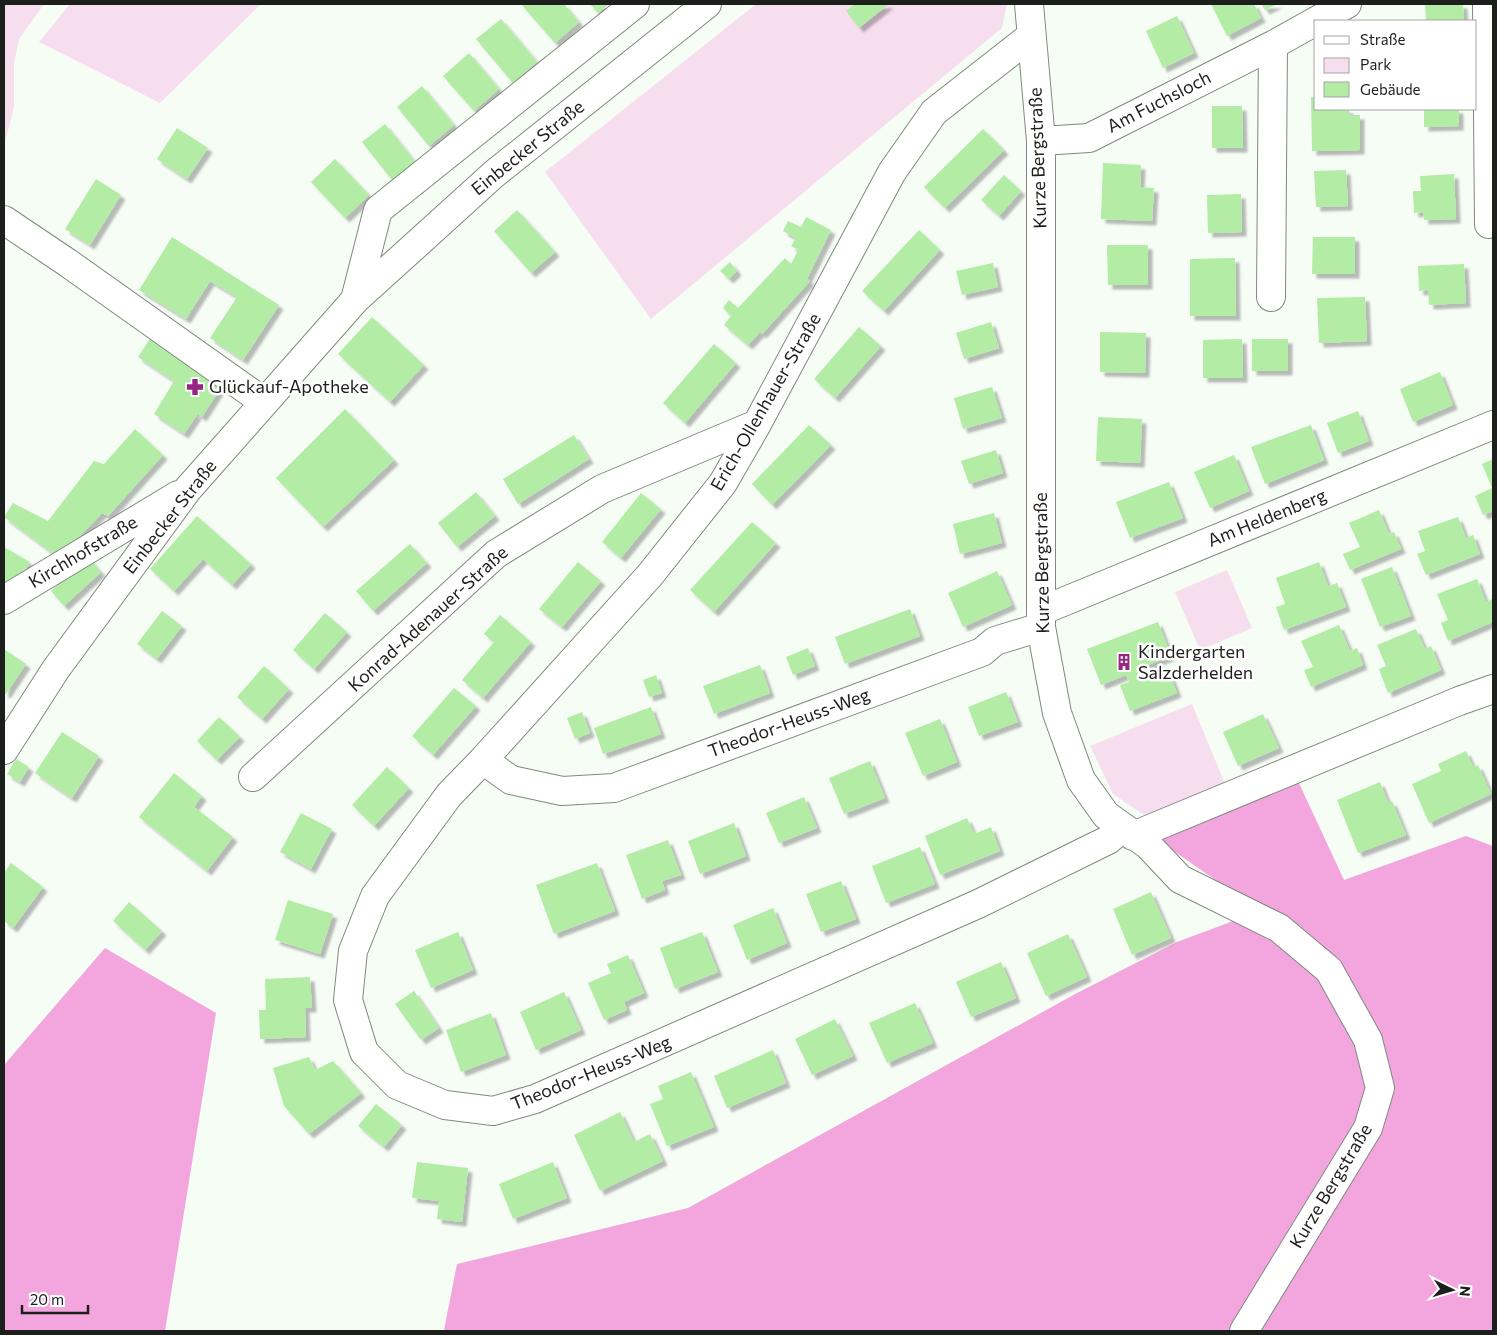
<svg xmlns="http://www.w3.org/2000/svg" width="1497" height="1335" font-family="Commissioner,sans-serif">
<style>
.green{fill:#f7deef}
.forest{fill:#f2a6dd}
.building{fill:#b2eca5;filter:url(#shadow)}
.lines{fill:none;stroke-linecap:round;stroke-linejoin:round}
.minor-casing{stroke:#828881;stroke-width:30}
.minor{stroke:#fff;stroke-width:28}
.labels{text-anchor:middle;stroke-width:5;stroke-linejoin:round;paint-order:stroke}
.street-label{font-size:18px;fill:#1d1f1c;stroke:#fff}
.poi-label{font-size:18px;fill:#1d1f1c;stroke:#fff;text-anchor:start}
</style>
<defs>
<filter id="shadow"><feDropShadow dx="4.5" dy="4.5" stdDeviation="1" flood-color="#0004"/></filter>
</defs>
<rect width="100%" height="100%" fill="#f6fdf5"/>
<path class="green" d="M4 4H44L19 39 14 63V107L4 146Z
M70 4H261L160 103 39 42Z
M756 4H1007L1002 28 651 319 545 172Z
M1227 570 1252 628 1200 650 1175 592Z
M1192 704 1226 786 1144 815 1113 794 1090 746Z"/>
<path class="forest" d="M1298 781 1344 880 1466 836 1493 846V1331H440L444 1330 457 1264 688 1208 1077 993 1177 942 1260 911 1155 838Z
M105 948 216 1013 165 1331H4V1065Z"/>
<path class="building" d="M521 4H564L579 22 555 43Z
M590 4H609L598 13Z
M855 4H889L859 28 846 11Z
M1211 4H1254L1261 18 1227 36Z
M1261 4H1278L1265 10Z
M1425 4H1463L1464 21H1426Z
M1177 16 1194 53 1163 68 1146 31Z
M501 19 537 62 513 83 476 39Z
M469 53 499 89 474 111 443 76Z
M422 86 454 125 429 146 397 107Z
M1311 97H1316V109H1349V115H1360V150L1312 151Z
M1212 106H1242L1243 148H1212Z
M1424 109H1459V126L1424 127Z
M385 124 415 162 392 180 362 142Z
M177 128 208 148 187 179 157 159Z
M983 129 1004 150 945 208 924 187Z
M335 159 369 195 345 218 311 182Z
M1103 163 1141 165 1140 187 1154 188 1152 221 1101 219Z
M1346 170 1348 206 1316 207 1314 171Z
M1454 174 1456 219 1424 220 1423 212 1414 213 1413 191H1421L1420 176Z
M1004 175 1021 191 999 216 981 200Z
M96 179 121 195 90 245 65 229Z
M1241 194 1242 232 1208 233 1207 195Z
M517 210 555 252 531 273 494 231Z
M806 217 831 230 807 279 810 281 762 334 760 332 748 345 724 325 731 316 723 308 729 300 738 308 785 258 791 264 798 250 791 246 796 238 783 231 788 221 801 227Z
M919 230 940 250 884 311 862 291Z
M172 237 279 305 243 360 210 338 237 297 210 281 186 319 139 290Z
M1313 237H1355V274H1312Z
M1107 245H1148V285H1108Z
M1235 258 1236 316H1190V259Z
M730 262 737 271 729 279 720 271Z
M993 263 998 287 962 295 956 271Z
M1464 264 1466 303 1429 305 1428 290 1419 291 1418 266Z
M1365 297 1367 341 1319 343 1317 298Z
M372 317 424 365 390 402 338 354Z
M991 322 999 348 964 359 956 333Z
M859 327 881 346 835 398 814 379Z
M1100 332 1146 333 1145 373 1100 372Z
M153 334 225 381 202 417 190 409 197 415 184 434 154 414 174 381 138 357Z
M1242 339 1243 378H1203V340Z
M1252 339H1288V371H1252Z
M714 344 736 363 685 423 663 403Z
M1440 372 1453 405 1413 422 1400 389Z
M992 387 1002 418 963 429 954 398Z
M345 409 394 460 323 527 276 478Z
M1358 411 1369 441 1338 453 1327 423Z
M1098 417 1142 419 1140 463 1096 461Z
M809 425 831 445 772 505 752 484Z
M1311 425 1324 460 1265 484 1251 447Z
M135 429 163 455 108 516 102 513 59 558 4 517 13 503 48 521 94 461 104 464Z
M574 435 589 459 518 504 503 479Z
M996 450 1003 473 969 484 961 461Z
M1234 455 1249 491 1210 508 1194 472Z
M1493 459V511L1483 515 1475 496 1492 488 1482 464Z
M1169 482 1183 518 1130 538 1116 502Z
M476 492 495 516 457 547 438 523Z
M641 493 661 509 621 558 602 542Z
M1379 510 1389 534 1394 532 1401 549 1350 570 1343 554 1360 547 1349 523Z
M994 513 1002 543 960 554 953 524Z
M197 516 251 564 232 585 203 559 174 591 150 569Z
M1458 517 1466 538 1473 535 1480 554 1426 575 1417 554 1425 551 1418 531Z
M752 522 776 543 714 612 690 590Z
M410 544 427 563 373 611 356 591Z
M4 547 30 562 13 591 4 585Z
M88 557 101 572 64 606 51 591Z
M578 562 601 581 562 627 539 609Z
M1319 562 1328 586 1337 583 1346 607 1284 630 1276 607 1285 604 1276 578Z
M1392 567 1411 616 1380 627 1361 579Z
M997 571 1012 605 963 627 948 593Z
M1477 579 1486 602 1492 599 1493 602V622L1448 641 1441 623 1448 620 1437 594Z
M910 609 920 636 845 664 835 637Z
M162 611 182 626 157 659 137 644Z
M325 613 347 632 314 669 293 650Z
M500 615 531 642 483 698 462 680 494 642 484 634Z
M1158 622 1171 656 1143 667 1146 675 1167 667 1177 693 1130 711 1120 685 1129 682 1126 675 1101 685 1087 649Z
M1339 625 1350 651 1357 648 1363 665 1311 687 1304 670 1313 667 1301 641Z
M1416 629 1425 649 1431 646 1441 670 1388 693 1379 669 1386 666 1377 645Z
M808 648 815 666 793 675 786 657Z
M4 649 26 664 6 694 4 693Z
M760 665 770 693 714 714 703 686Z
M264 666 289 689 262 719 237 697Z
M656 675 662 693 649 697 643 680Z
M454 688 476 706 433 755 412 736Z
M1006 692 1018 722 979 736 968 707Z
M651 707 661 734 603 754 594 728Z
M582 712 590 733 575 739 567 718Z
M1263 714 1279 748 1238 766 1223 732Z
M219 717 240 737 217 760 197 741Z
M940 719 957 762 923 776 905 733Z
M62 732 99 756 72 798 35 773Z
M1466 751 1473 767 1478 765 1491 794 1429 823 1412 784 1441 771 1438 764Z
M16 759 29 767 20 782 7 774Z
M870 761 885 798 844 814 829 778Z
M387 767 409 788 374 826 352 805Z
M174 773 202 796 194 807 233 837 207 871 139 817Z
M1380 782 1388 803 1392 801 1406 835 1358 853 1337 800Z
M804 797 817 828 779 843 766 813Z
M301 813 332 829 311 869 280 852Z
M967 818 974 834 991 827 1000 851 940 875 925 836Z
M734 823 746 856 700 874 688 841Z
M668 840 681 875 662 881 665 890 642 899 626 855Z
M920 847 935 884 886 903 872 866Z
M11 863 43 887 13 928 4 921V873Z
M597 863 615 911 554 934 536 885Z
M841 881 856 919 821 932 806 894Z
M1151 892 1171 938 1132 955 1113 909Z
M288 900 333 914 320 954 275 940Z
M129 902 162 931 145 950 113 921Z
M773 908 787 943 747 960 733 925Z
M458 932 473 970 431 988 415 950Z
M702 932 718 972 675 989 660 948Z
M1068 934 1087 977 1046 996 1027 953Z
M628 955 644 993 624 1002 627 1010 604 1020 588 983 611 973 607 964Z
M1001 962 1016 998 971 1017 956 982Z
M310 977 312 1008H305L306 1037 260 1039 259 1010H266L265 979Z
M414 991 439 1028 421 1040 395 1004Z
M564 992 581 1030 536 1050 520 1012Z
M915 1003 933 1043 887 1063 869 1023Z
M491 1013 506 1055 461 1072 446 1030Z
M835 1019 853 1056 812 1075 795 1039Z
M773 1050 786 1083 727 1108 714 1076Z
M309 1057 315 1070 333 1061 361 1093 309 1134 284 1106 273 1068Z
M691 1072 714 1127 667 1146 650 1104 663 1099 658 1086Z
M376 1104 402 1125 384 1147 358 1126Z
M620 1112 634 1142 650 1134 663 1161 600 1191 574 1135Z
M417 1162 468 1168 462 1222 437 1219 439 1201 412 1198Z
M553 1162 567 1198 513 1219 499 1184Z"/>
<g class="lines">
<g class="minor-casing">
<path id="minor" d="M1029 4 1041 141V627L1057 713 1081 780 1106 815 1148 845 1180 879 1279 928 1329 970 1368 1040 1380 1088 1368 1128 1244 1331
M1487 4 1489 224
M1316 21 1347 4
M1041 141 1089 138 1273 45 1316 21
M4 220 68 263 264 402
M1271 297 1273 45
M355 300 378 210 635 4
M4 600 178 495
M1041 611 1493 425
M1041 627 995 641 982 652 614 788 562 791 511 780 483 760 449 795 375 896 353 951 348 1000 364 1052 397 1085 445 1105 493 1111 535 1099 978 904 1108 840 1122 828
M4 750 56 669 188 489 355 300 494 174 707 4
M483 760 650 575 723 483 757 424 892 172 934 112 1031 36
M253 777 496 554 602 489 757 424
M1133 836 1459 701 1493 689"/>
</g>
<use href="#minor" class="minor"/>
</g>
<defs>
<g id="pharmacy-bare" transform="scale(1.35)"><path d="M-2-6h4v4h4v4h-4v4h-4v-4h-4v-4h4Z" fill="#992582" stroke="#fff" stroke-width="2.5" paint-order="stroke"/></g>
<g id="building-bare" transform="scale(1.35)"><path d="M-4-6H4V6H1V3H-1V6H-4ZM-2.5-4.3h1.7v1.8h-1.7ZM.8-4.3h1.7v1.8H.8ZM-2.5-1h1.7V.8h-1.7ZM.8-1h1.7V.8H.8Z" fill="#992582" stroke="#fff" stroke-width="2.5" paint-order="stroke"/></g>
</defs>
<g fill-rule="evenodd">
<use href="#pharmacy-bare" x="195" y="387"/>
<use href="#building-bare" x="1124" y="662"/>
</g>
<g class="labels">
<g class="street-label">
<text transform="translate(1159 102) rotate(-27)" y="6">Am Fuchsloch</text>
<text transform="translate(528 148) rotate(-39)" y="6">Einbecker Straße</text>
<text transform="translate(1038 158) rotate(-92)" y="6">Kurze Bergstraße</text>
<text transform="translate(766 402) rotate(-60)" y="6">Erich-Ollenhauer-Straße</text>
<text transform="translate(170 517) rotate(-52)" y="6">Einbecker Straße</text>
<text transform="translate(1267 518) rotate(-22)" y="6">Am Heldenberg</text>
<text transform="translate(83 552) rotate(-31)" y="6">Kirchhofstraße</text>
<text transform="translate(1042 563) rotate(-91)" y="6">Kurze Bergstraße</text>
<text transform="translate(428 619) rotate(-42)" y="6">Konrad-Adenauer-Straße</text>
<text transform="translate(789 723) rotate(-20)" y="6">Theodor-Heuss-Weg</text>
<text transform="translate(591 1073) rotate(-22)" y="6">Theodor-Heuss-Weg</text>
<text transform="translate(1331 1186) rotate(-59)" y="6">Kurze Bergstraße</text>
</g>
<g class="poi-label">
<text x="209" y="393">Glückauf-Apotheke</text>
<text x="1138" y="658">Kindergarten<tspan x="1138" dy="21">Salzderhelden</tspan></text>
</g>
</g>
<rect width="1497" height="1335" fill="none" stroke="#1d1f1c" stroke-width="10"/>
<rect x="1314" y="20" width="162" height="90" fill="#ffffff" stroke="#a5a5a4"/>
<rect x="1324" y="36" width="25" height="8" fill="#ffffff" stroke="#a5a5a4"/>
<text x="1360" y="45" font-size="15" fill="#1d1f1c">Straße</text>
<rect x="1324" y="58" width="25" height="15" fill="#f7deef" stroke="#a5a5a4"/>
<text x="1360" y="70" font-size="15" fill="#1d1f1c">Park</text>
<rect x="1324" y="82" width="25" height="15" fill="#b2eca5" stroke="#a5a5a4"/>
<text x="1360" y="95" font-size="15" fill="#1d1f1c">Gebäude</text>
<g transform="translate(1452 1290) rotate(95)" stroke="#ffffff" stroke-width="4" paint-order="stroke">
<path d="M0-4L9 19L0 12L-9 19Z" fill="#1d1f1c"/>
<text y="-8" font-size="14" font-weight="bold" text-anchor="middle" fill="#1d1f1c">N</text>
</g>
<path d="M22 1305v8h66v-8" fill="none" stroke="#1d1f1c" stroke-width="2.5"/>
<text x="30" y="1305" font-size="15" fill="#1d1f1c" stroke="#ffffff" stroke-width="4" paint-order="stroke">20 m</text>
</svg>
